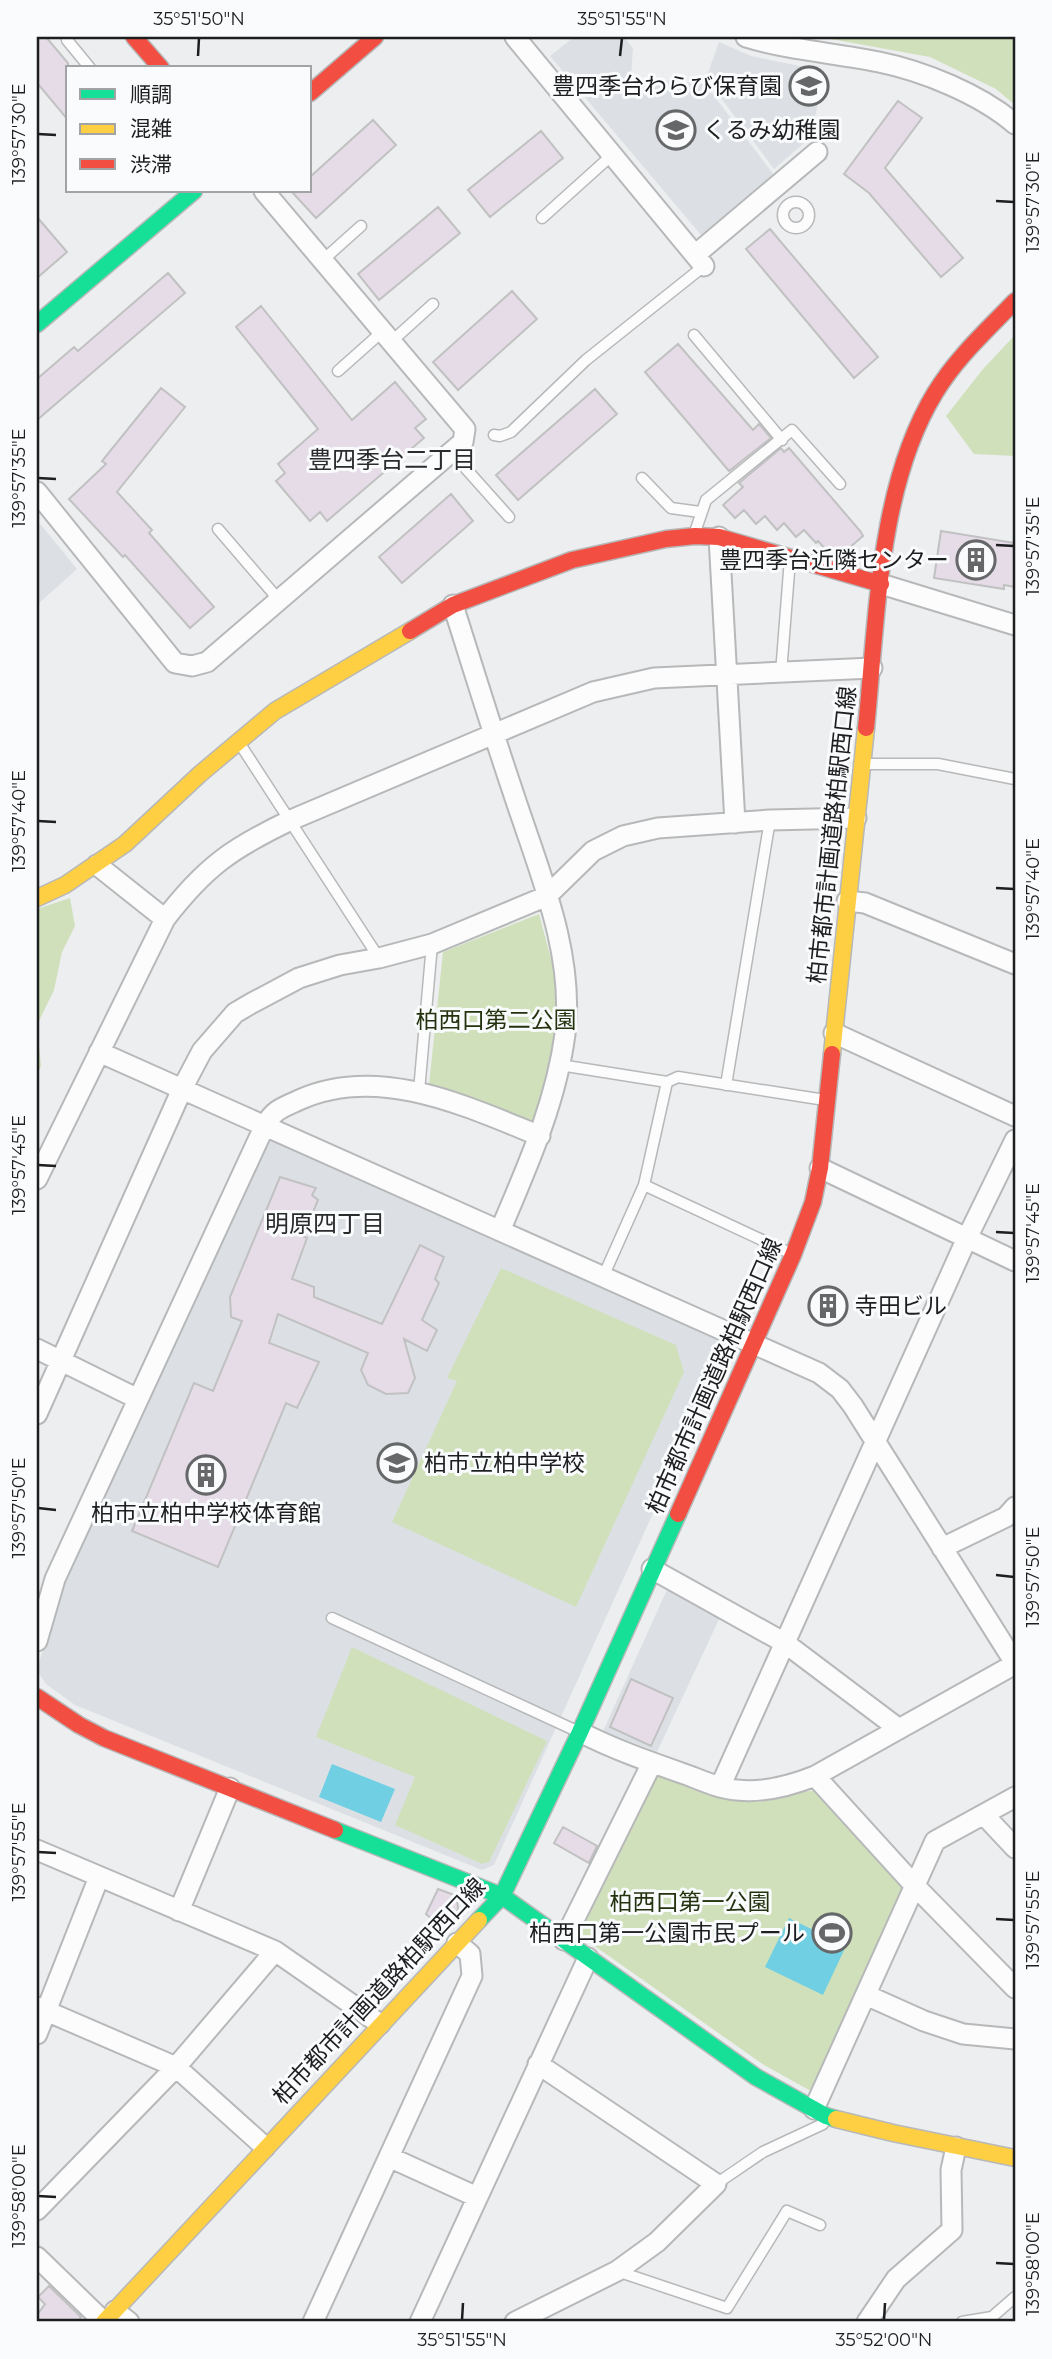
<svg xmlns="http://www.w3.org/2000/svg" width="1052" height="2359" font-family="Montserrat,'Noto Sans JP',sans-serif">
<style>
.built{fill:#dce0e5}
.green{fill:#cfe0bb}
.water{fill:#70cfe2}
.building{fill:#e5dce7;stroke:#c1c1c2;stroke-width:2}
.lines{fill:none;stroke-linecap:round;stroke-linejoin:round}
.lane-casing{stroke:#b7b8b9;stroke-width:13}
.street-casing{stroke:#b7b8b9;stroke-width:23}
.fast-casing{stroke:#b7b8b9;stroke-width:19}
.slow-casing{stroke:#b7b8b9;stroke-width:19}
.jam-casing{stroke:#b7b8b9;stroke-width:19}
.lane{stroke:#fcfcfd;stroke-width:10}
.street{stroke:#fcfcfd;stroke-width:19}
.fast{stroke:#16e098;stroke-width:16}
.slow{stroke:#ffcf43;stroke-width:16}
.jam{stroke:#f24e42;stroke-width:16}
.ticks{fill:none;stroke:#1d1e1f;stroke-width:2.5}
.labels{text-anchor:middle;stroke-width:6;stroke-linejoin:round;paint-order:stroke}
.poi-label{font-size:23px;fill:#1d1e1f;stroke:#f9fbfd;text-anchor:end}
.street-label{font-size:23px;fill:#1d1e1f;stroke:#f9fbfd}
.park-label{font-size:23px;fill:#24320e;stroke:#f9fbfd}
.neighbourhood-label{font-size:24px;fill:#292b2c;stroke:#f9fbfd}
.neatline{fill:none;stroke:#1d1e1f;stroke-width:2.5}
.ticks-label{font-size:18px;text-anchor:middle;fill:#1d1e1f}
</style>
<rect width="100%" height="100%" fill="#edeeef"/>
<path class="built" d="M574 37H624L633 48 631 77 705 84 774 175 701 235 550 56Z
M719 42 751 56 824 71 816 113 804 143 774 169 706 78Z
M37 520 77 569 37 605Z
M274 1136 730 1343 494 1865 482 1870 75 1705 46 1684 37 1670 63 1583 264 1140Z
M670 1583 722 1613 657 1752 603 1731Z"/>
<path class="green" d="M820 37H1015V105L996 89 930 57Z
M1015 335V456L974 454 946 416 983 369Z
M70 898 75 926 62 952 54 990 37 1025 41 1066 37 1075V909Z
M539 914 559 989 551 1061 536 1124 476 1099 429 1085 443 952Z
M501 1268 676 1345 684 1372 576 1607 392 1522 457 1381 447 1378Z
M352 1647 547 1741 489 1862 482 1864 395 1825 415 1777 316 1737Z
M659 1776C693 1789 726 1805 764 1801 781 1800 807 1787 822 1792L906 1883 815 2088 809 2090 764 2065 579 1935 577 1925 652 1779Z"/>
<path class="water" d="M332 1764 395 1789 381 1822 319 1797Z
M789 1918 846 1946 823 1995 765 1967Z"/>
<path class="building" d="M37 37H46L68 63V120L37 83Z
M898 101 922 118 885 168 963 258 941 277 869 193 844 174Z
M373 120 396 145 316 218 291 191H310V177Z
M541 131 563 158 490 217 468 190Z
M438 207 460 233 379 300 358 274Z
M37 217 67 252 37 278Z
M770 229 878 357 854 378 746 249Z
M168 273 185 293 37 420V379L74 347 78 351Z
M512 291 537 319 458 390 433 362Z
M261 306 352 420 395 382 426 419 415 428 424 438 327 521 320 512 310 521 276 481 285 473 278 464 318 429 236 327Z
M678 344 753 430 759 424 771 438 729 471 645 372Z
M161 388 185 407 117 492 152 530 149 533 214 607 190 628 125 555 123 557 69 499 106 464 102 461Z
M595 389 617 414 518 500 496 475Z
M781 448 784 452 789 448 861 532 863 536 841 555 827 551 818 541 816 543 804 530 796 537 784 523 777 530 765 516 756 524 744 510 735 518 723 505 743 487 739 483Z
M451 494 473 521 402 583 379 557Z
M941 531 1015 543V587L1004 585V589L934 578Z
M280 1177 316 1188 312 1195 318 1200 303 1236 307 1238 292 1279 314 1287V1297L382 1324 420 1245 444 1257 435 1279 439 1283 422 1320 437 1330 427 1351 404 1339 415 1378 408 1393 386 1394 368 1385 361 1370 368 1353 278 1314 269 1343 319 1362 297 1408 286 1403 218 1567 132 1531 194 1383 213 1391 242 1321 231 1317 230 1297Z
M820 1293 843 1302 835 1320 812 1311Z
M631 1679 673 1698 651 1746 610 1727Z
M563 1827 597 1846 589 1863 554 1843Z
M438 1889 457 1896 458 1910 441 1927 426 1914Z
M49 2286 81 2317 77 2322H37V2315L45 2304 38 2297Z"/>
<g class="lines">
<g class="lane-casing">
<path id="lane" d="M67 40 90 68
M783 215a13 13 0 1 1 26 0a13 13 0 1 1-26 0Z
M542 218 612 155
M323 260 361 226
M694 335 782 440
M392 341 433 304
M338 371 383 331
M494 435 500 436 511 432 586 360 704 266
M451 452 509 517
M642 478 671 508 700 512
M218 529 279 600
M695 532 706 500 792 430 840 484
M781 673 790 559
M240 744 379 958
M863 764H938L1015 779
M560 1065 667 1082 678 1077 825 1100
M726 1085 770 820
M419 1091 432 944
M644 1185 792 1254
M603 1277 644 1185 667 1082
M332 1618 579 1732
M716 2184 763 2152 823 2124 825 2119
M617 2271 727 2308 787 2211 820 2225
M962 2322 992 2317 1015 2297"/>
</g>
<g class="street-casing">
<path id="street" d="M515 37 704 266
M746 37C788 50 835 53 879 62 923 71 980 94 1015 124
M695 255 817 152
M37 492 175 663 192 666 207 662 463 442 465 429 264 191
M719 537 735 823
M881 584 1015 625
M453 605C473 668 492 730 513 792 538 869 575 952 565 1034 556 1103 527 1167 500 1231
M97 865 165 919
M847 901 865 903 1015 964
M834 1033 1015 1116
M99 1052 819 1373 840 1389 853 1406 1015 1663
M820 1168 1015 1261
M37 1179 165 919C205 867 232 848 291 820L593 692 654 678 872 668
M37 1349 138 1399
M37 1414 183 1087 202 1051 235 1013 252 1003 299 978 340 965 379 958 432 944 547 896 593 851 623 836 658 828 770 820 856 818
M942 1548 1006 1517 1015 1507
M652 1569 785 1643 899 1729
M37 1641 55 1579 265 1125C275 1109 282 1108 299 1100 378 1064 466 1106 540 1136
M580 1732C615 1750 653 1763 690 1776 705 1782 721 1789 737 1790 764 1793 790 1786 815 1776L1015 1664
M815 1776 915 1886 1015 1988
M720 1787 967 1238 1015 1140
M984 1815 1015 1848
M37 1850 275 1951 380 2024
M179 1911 230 1788
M564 1940 652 1763
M866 1995 924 2021 963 2034 1015 2039
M37 2007 176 2067 265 2147
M37 2034 99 1877
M814 2109 935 1841 1015 1797
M389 2157 477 2197
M37 2210 176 2067 275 1951
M37 2257 104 2322
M115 2311 129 2322
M313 2322 472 1976 470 1954 457 1943
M420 2322 588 1958
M515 2322 617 2271 657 2242 716 2184 538 2064
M867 2322 896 2279 952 2230 951 2170 956 2147"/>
</g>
<g class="fast-casing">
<path id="fast" d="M37 324 194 191
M335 1830 502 1896 756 2077 826 2116 836 2119
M479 1920 502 1896 580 1732 678 1514"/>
</g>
<g class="slow-casing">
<path id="slow" d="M37 898 65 885 125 844 200 774 275 711 410 631
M832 1054 866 728
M836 2119 893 2133 1015 2158
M104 2322 479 1920"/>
</g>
<g class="jam-casing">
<path id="jam" d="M134 37 161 68
M310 93 375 37
M410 631 453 605 572 560 666 539 695 536 719 537 881 584
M866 728C877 621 878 486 935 393 956 358 987 330 1015 301
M678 1514 793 1255 813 1202 820 1168 832 1054
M37 1697 79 1725 104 1738 335 1830"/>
</g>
<use href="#lane" class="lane"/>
<use href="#street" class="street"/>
<use href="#fast" class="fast"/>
<use href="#slow" class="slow"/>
<use href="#jam" class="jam"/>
</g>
<path class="ticks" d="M198 56 199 38M620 56 622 38M38 134 56 135M996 201 1014 202M38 478 56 479M996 545 1014 546M38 821 56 822M996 888 1014 889M38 1165 56 1166M996 1232 1014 1233M38 1508 56 1510M996 1575 1014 1577M38 1852 56 1853M996 1919 1014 1920M38 2196 56 2197M996 2263 1014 2264M462 2320 463 2303M884 2320 885 2303"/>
<defs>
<g id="school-ring" transform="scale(2.0125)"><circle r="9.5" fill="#f9fbfd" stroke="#666768" stroke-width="1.5"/><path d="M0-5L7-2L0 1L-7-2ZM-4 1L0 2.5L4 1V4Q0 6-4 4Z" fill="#666768"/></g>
<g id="building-ring" transform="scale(2.0125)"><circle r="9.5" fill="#f9fbfd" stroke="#666768" stroke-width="1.5"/><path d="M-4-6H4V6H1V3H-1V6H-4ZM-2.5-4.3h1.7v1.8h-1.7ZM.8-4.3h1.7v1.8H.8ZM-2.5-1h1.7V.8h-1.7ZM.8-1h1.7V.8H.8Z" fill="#666768"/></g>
<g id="stadium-ring" transform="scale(2.0125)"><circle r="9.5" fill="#f9fbfd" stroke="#666768" stroke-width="1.5"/><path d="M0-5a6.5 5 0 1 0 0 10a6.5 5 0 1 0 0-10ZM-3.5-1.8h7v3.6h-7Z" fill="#666768"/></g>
</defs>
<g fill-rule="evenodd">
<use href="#school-ring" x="809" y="86"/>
<use href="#school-ring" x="676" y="130"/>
<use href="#building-ring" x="976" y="560"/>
<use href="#building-ring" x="828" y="1306"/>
<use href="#school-ring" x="397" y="1463"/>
<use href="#building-ring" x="206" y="1475"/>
<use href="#stadium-ring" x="832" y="1933"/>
</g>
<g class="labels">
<g class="poi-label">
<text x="782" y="94">豊四季台わらび保育園</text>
<text x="703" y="138" text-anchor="start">くるみ幼稚園</text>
<text x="949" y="568">豊四季台近隣センター</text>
<text x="855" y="1314" text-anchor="start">寺田ビル</text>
<text x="424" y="1471" text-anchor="start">柏市立柏中学校</text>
<text x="206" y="1521" text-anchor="middle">柏市立柏中学校体育館</text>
<text x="805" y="1941">柏西口第一公園市民プール</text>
</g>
<g class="street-label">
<text transform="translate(832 835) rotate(-84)" y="8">柏市都市計画道路柏駅西口線</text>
<text transform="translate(714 1376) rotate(-66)" y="8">柏市都市計画道路柏駅西口線</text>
<text transform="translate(379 1991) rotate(-47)" y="8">柏市都市計画道路柏駅西口線</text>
</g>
<g class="park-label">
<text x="496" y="1028">柏西口第二公園</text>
<text x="690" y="1910">柏西口第一公園</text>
</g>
<g class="neighbourhood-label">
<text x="392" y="468">豊四季台二丁目</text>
<text x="325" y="1232">明原四丁目</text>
</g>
</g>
<rect width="1052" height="2359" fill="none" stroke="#f9fbfd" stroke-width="77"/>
<rect x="66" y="66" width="245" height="126" fill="#f9fbfd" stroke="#a1a3a4" stroke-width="2"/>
<rect x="80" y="89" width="35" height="10" fill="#16e098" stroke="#a1a3a4" stroke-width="2"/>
<text x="130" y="102" font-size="21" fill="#1d1e1f">順調</text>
<rect x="80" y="124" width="35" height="10" fill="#ffcf43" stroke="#a1a3a4" stroke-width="2"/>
<text x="130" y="136" font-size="21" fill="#1d1e1f">混雑</text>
<rect x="80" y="159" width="35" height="10" fill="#f24e42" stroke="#a1a3a4" stroke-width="2"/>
<text x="130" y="172" font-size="21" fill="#1d1e1f">渋滞</text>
<rect x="38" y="38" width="976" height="2282" class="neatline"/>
<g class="ticks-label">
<text x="199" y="25">35°51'50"N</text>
<text x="622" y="25">35°51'55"N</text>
<text transform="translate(19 134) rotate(-90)" y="6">139°57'30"E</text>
<text transform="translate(1033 202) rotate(-90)" y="6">139°57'30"E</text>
<text transform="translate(19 478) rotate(-90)" y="6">139°57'35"E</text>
<text transform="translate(1033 546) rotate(-90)" y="6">139°57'35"E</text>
<text transform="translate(19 821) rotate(-90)" y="6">139°57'40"E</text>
<text transform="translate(1033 889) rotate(-90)" y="6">139°57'40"E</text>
<text transform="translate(19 1165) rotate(-90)" y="6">139°57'45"E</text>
<text transform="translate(1033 1233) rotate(-90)" y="6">139°57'45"E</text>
<text transform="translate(19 1508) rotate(-90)" y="6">139°57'50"E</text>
<text transform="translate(1033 1577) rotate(-90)" y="6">139°57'50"E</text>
<text transform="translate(19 1852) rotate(-90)" y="6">139°57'55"E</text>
<text transform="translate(1033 1920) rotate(-90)" y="6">139°57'55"E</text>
<text transform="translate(19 2196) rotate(-90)" y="6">139°58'00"E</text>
<text transform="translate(1033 2264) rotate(-90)" y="6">139°58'00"E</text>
<text x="462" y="2346">35°51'55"N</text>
<text x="884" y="2346">35°52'00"N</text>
</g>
</svg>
